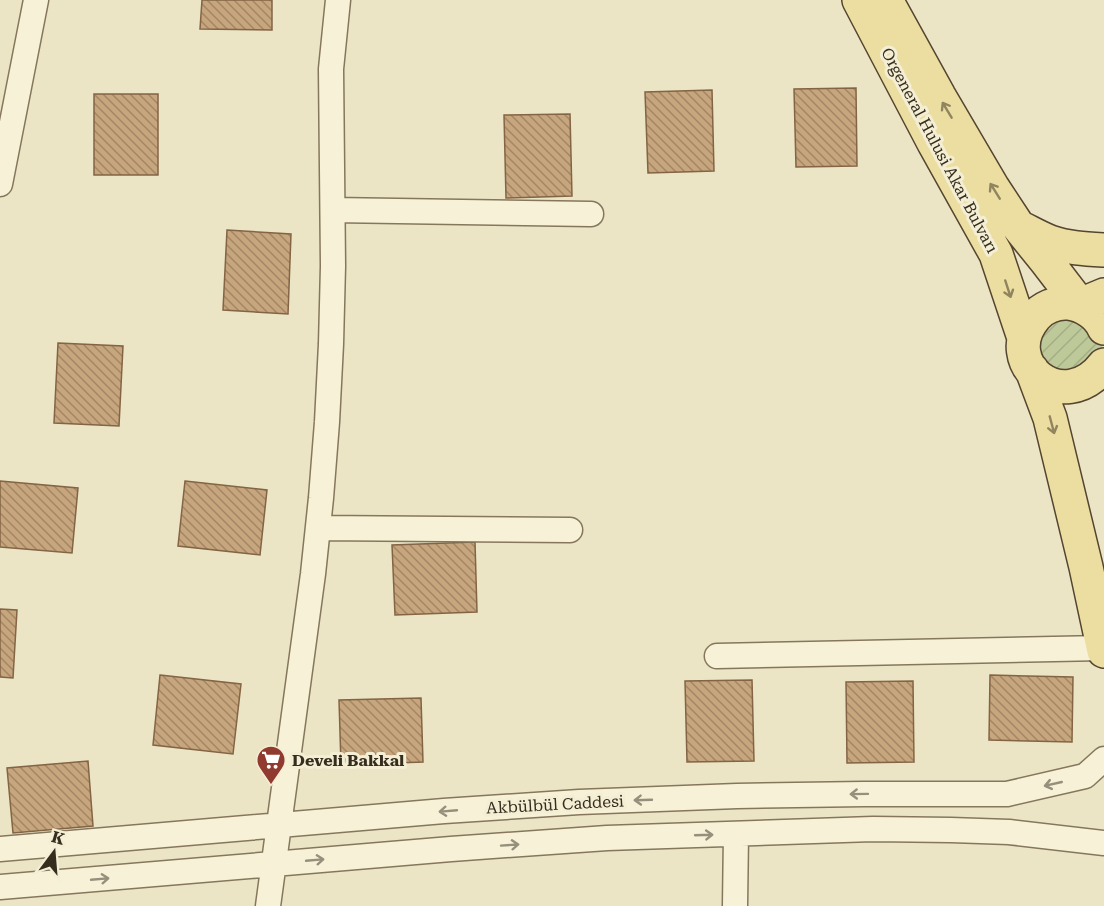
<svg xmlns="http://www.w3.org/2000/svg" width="1104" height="906" font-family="'Roboto Serif',serif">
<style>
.garden{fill:url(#garden-furrows)}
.building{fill:url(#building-back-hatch);stroke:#836444;stroke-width:1.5}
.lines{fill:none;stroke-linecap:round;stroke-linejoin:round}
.minor-casing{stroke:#85775c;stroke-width:27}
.primary-casing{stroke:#534530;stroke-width:36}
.minor{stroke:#f7f1d8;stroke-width:24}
.primary{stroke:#ecdda0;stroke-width:33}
.oneway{stroke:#918560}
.oneway2{stroke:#968f7c}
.labels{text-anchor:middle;stroke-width:6;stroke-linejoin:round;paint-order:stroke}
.street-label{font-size:16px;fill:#362d1f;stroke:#f3eed4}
.poi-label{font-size:16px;font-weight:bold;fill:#362d1f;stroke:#f3eed4;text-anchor:start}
</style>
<defs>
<pattern id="garden-furrows" width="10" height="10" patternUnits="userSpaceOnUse" patternTransform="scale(1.5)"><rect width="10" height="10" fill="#bec99a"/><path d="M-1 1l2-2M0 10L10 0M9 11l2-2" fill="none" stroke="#a4ad84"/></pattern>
<pattern id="building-back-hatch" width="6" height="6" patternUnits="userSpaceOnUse" patternTransform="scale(1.5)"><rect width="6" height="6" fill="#c7a57d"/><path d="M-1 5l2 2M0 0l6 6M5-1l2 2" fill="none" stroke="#a28766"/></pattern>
</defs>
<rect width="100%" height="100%" fill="#ebe5c5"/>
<path class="garden" d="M1064 311 1103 344 1101 355 1078 378 1038 363 1037 330Z"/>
<path class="building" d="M202 0H272V30L200 29Z
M856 88 857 166 796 167 794 89Z
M712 90 714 171 648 173 645 92Z
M94 94H158V175H94Z
M570 114 572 196 506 198 504 115Z
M227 230 291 234 288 314 223 310Z
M58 343 123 346 119 426 54 423Z
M0 481 78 488 72 553 0 547Z
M185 481 267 490 260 555 178 546Z
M475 542 477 612 395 615 392 545Z
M0 609 17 610 13 678 0 677Z
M160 675 241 684 233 754 153 745Z
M990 675 1073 677 1072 742 989 740Z
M752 680 754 761 687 762 685 681Z
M913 681 914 762 847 763 846 682Z
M421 698 423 762 341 765 339 700Z
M88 761 93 826 13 833 7 768Z"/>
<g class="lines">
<g class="minor-casing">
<path id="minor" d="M0 184 36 0
M333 210 591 214
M318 528 570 530
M717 656 1103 648
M0 849 444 811 579 802 737 796 864 794H1007L1085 776 1104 759
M0 887 451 849 607 838 873 829 951 830 1009 832 1104 843
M268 906 313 574 321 498 327 422 331 344 333 266 331 69 338 0
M735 906 736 834"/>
</g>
<g class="primary-casing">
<path id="primary" d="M859 0 934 143 996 254 1024 338
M886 0 939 96 993 188 1018 226 1047 262 1080 305 1104 295
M1023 229C1031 233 1040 238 1050 242 1067 248 1086 249 1104 250
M1104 328C1098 314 1083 305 1068 303 1056 302 1042 308 1035 317 996 363 1063 418 1104 365
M1032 370 1050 418 1086 567 1104 651"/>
</g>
<use href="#minor" class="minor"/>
<use href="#primary" class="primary"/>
</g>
<defs><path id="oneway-shaft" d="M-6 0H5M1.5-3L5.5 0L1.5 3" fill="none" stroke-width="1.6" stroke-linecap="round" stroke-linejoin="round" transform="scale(1.5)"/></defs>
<g class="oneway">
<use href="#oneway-shaft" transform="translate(947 110) rotate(-121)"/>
<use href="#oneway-shaft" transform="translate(995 191) rotate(-122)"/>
<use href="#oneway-shaft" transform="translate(1008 289) rotate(72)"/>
<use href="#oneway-shaft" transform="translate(1052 425) rotate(75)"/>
</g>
<g class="oneway2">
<use href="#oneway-shaft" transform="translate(1053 784) rotate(167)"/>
<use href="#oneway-shaft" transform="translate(859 794) rotate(179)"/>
<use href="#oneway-shaft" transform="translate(643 800) rotate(178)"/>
<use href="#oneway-shaft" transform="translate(448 811) rotate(175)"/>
<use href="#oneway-shaft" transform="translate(704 835) rotate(-2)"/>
<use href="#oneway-shaft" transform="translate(510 845) rotate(-4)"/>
<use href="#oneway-shaft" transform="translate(315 860) rotate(-5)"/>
<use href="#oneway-shaft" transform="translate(100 879) rotate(-5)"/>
</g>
<defs>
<g id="supermarket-pin" transform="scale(1.5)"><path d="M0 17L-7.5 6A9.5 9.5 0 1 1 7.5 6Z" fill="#913b30" stroke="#f3eed4"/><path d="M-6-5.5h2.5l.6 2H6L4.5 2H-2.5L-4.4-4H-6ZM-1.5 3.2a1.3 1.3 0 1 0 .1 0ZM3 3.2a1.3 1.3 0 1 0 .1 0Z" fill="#fff"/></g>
</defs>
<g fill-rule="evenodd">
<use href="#supermarket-pin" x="271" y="760"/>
</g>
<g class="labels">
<g class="street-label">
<text transform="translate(940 150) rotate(62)" y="6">Orgeneral Hulusi Akar Bulvarı</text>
<text transform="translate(555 804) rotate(-3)" y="6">Akbülbül Caddesi</text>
</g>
<g class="poi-label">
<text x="292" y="766">Develi Bakkal</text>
</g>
</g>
<g transform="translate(54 852) rotate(16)" stroke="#f3eed4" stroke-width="4.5" paint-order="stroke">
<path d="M0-4.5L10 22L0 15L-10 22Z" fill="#362d1f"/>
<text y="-9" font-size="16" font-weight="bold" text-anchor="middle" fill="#362d1f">K</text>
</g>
</svg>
